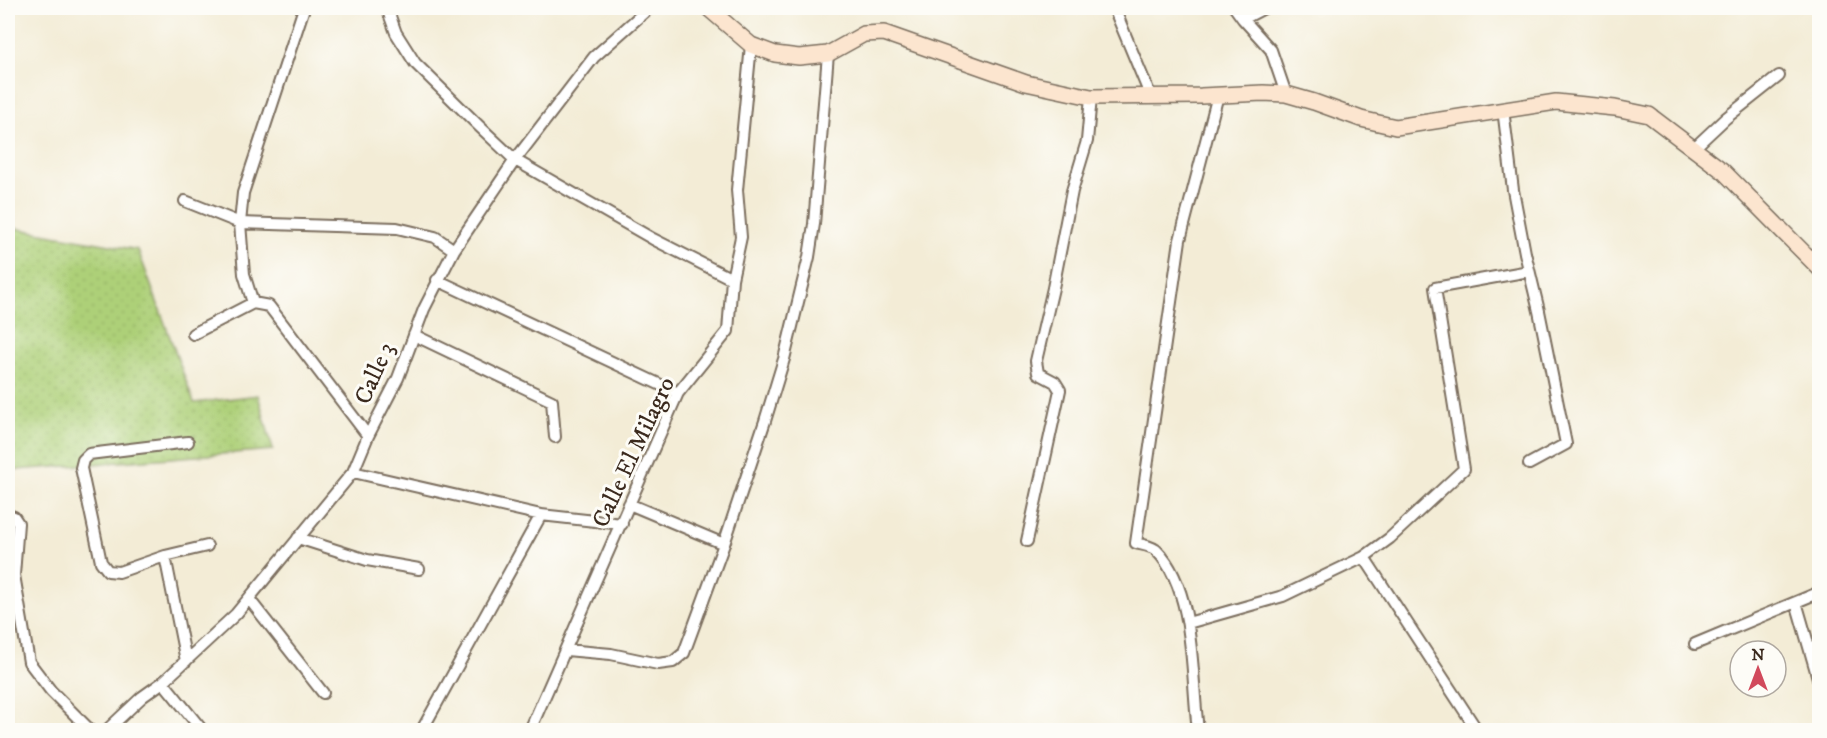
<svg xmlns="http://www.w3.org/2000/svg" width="1827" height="738" font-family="'IM FELL DW Pica',serif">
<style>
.grass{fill:url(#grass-dots);stroke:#747d4b;stroke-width:1.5}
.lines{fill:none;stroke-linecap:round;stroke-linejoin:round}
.street-casing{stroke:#7b6e5e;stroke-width:14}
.secondary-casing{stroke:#7b6e5e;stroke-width:18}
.street{stroke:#fff;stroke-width:10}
.secondary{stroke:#fce5cf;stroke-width:15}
.labels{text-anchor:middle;stroke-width:6;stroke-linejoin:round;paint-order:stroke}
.street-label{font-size:24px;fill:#3b2a1e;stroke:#fdfcf7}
</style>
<defs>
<pattern id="grass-dots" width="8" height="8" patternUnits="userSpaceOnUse" patternTransform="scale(1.5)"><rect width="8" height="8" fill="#add078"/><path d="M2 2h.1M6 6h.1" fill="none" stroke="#96b367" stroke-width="1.8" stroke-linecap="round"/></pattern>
</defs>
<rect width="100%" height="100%" fill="#fdfcf7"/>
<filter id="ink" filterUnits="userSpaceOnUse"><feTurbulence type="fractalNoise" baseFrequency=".0167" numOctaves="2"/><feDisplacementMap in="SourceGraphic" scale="12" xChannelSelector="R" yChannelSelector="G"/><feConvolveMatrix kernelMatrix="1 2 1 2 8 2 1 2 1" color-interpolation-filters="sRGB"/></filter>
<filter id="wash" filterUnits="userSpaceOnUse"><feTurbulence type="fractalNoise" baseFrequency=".008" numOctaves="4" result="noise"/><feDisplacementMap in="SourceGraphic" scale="24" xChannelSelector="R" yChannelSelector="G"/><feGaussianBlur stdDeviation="1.35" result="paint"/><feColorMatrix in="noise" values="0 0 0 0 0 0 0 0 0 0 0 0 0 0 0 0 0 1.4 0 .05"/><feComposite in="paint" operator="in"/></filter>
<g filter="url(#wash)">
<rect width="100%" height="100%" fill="#f3ecd6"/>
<path class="grass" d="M8 227 138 250 194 403 258 395 273 450 16 470 8 472Z"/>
</g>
<g filter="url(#ink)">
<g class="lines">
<g class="street-casing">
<path id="street" d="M387 8 396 33 415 63 480 127 515 160 653 239 732 279
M1114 8 1151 97
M1235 8 1243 19 1271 50 1286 94
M1243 19 1264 8
M1503 109 1513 190 1525 253 1539 311 1566 444 1529 464
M1694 148 1726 118 1779 76
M185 201 240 223 397 228 435 237 454 250
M437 280 678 393
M253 303 244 274 240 223 243 193 304 8
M193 334 253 303 269 306 368 436
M414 335 552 401 555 437
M188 442 89 454 83 460 81 468 101 562 108 571 119 572 165 556 207 546
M353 472 541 515 622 524
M629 504 724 544
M8 515 14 517 18 523 14 575
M298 538 367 560 419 569
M1027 541 1060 390 1055 382 1038 373 1036 361 1053 288 1072 191 1087 141 1091 97
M165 556 186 661
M1364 557 1390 538 1464 469 1435 288 1529 271
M8 577 14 575 29 662 51 691 90 730
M249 599 323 693
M1796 602 1820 685
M1188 623 1283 596 1364 557 1477 730
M1695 644 1820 592
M566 650 611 654 658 664 673 662 684 653 724 544 765 421 784 359 809 257 814 224 828 54
M163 682 202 730
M107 730 142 697 163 682 236 614 353 472 368 436 398 378 424 309 454 250 515 160 594 57 649 8
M422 730 541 515
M530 730 678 393 728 331 732 279 741 237 737 190 751 45
M1198 730C1191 677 1196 591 1157 551 1153 546 1142 545 1136 543L1180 240 1218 95"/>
</g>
<g class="secondary-casing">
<path id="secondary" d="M708 8 751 45 775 54 799 57 828 54 864 34 884 33 1026 83 1091 97 1201 96 1263 93 1286 94 1314 102 1361 119 1396 127 1556 102 1615 108 1649 115 1723 171 1820 269"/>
</g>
<use href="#street" class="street"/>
<use href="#secondary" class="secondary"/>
</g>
</g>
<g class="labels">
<g class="street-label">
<text transform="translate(374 373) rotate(-66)" y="8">Calle 3</text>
<text transform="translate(633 452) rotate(-65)" y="8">Calle El Milagro</text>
</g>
</g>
<rect width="1827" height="738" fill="none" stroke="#fdfcf7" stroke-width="30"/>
<g transform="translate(1758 669)"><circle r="28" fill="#fdfcf7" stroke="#afa8a0" stroke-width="1.5"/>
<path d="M0-4.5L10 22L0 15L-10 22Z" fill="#d1495b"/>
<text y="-9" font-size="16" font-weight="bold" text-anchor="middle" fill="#3b2a1e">N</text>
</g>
</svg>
